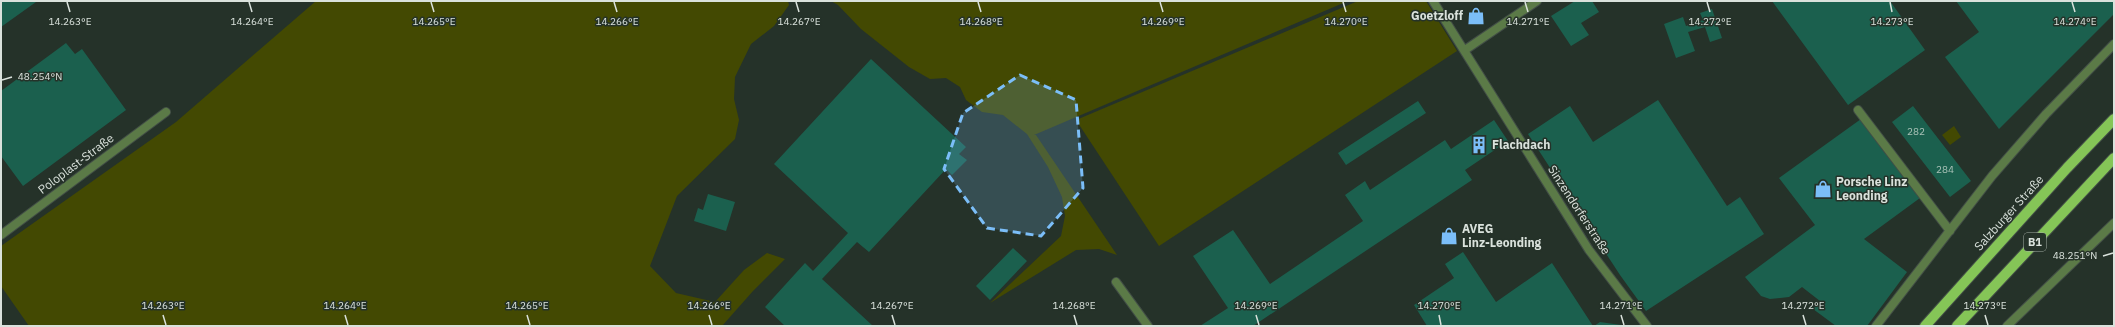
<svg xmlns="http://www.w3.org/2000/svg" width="2115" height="327" font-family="'IBM Plex Sans',sans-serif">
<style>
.green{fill:#434902}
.building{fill:#1b604e}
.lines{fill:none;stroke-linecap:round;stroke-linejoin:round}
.street-casing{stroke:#424e46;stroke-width:10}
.primary-casing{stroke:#424e46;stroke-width:12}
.street{stroke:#5b7a47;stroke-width:8}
.primary{stroke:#85c557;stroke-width:10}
.marked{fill:#7bbef8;fill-opacity:0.2;stroke:#7bbef8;stroke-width:3;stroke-dasharray:8 5;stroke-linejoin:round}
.ticks{fill:none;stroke:#dae2dc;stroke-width:1.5}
.labels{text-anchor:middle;stroke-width:3;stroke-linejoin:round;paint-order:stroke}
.number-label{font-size:10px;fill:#aac2b8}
.shield{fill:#253229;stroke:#a4ada6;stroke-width:1}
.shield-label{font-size:11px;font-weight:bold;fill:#dae2dc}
.poi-label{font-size:12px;font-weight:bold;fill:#dae2dc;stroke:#253229;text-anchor:start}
.street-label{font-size:12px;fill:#dae2dc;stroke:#253229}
.ticks-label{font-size:10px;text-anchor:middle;fill:#dae2dc;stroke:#253229;stroke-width:3;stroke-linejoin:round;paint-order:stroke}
</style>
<rect width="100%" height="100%" fill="#253229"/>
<path class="green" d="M316 1H788L789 5 774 26 751 44 735 77 734 99 739 120 735 139 677 196 650 266 676 293 715 302 744 270 767 253 785 259 753 291 722 326H29L1 286V246L176 122Z
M831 1H1348L1034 135H1036L1117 255 1099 249 1076 250 990 303 1061 236 1065 216 1062 197 1048 167 1027 134 1003 115 982 112 966 100 960 87 946 78 930 79 909 67 861 29 838 5Z
M1358 1H1426L1457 51 1159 246 1076 120Z
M1954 126 1961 137 1950 145 1942 135Z"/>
<path class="building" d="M1 1H35L36 2 1 27Z
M1575 1H1592L1599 12 1581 23 1589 35 1571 46 1551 16Z
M1772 1H1890L1925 50 1848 105Z
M1956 1H2114V14L1999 129 1945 57 1979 32Z
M1712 9 1722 38 1710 42 1705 27 1688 32 1695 51 1676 58 1664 24 1683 17 1686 26 1703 20 1700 13Z
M66 43 75 54 82 49 126 110 23 186 1 156V91Z
M871 59 966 147 959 154 967 160 952 175 946 169 869 252 857 242 822 279 873 326H785L765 307 805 263 813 271 848 233 774 164Z
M1658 100 1727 206 1740 197 1764 234 1646 311 1620 275 1528 134 1570 106 1593 142Z
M1418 101 1426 113 1346 165 1338 153Z
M1913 106 1971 181 1950 197 1892 122Z
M1861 119 1920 198 1864 239 1907 272 1867 326H1836L1813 309 1820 301 1802 287 1789 297 1770 299 1761 296 1745 277 1815 225 1779 178Z
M1494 120 1508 141 1465 170 1472 180 1253 326H1200L1228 308 1193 256 1233 230 1270 284 1363 221 1345 195 1365 181 1370 190 1445 140 1451 149Z
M708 194 735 202 726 231 694 221 698 208 703 210Z
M1013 248 1027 261 990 300 976 286Z
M1463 252 1496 302 1552 263 1593 326H1427L1414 305 1454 278 1445 264Z
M1600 322 1621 325V326H1594Z"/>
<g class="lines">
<g class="street-casing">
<path id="street" d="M1433 1 1589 250 1647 326
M1465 50 1537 1
M1858 110 1950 231
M1 235 166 112
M1116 282 1148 326
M1876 326 1992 176 2046 114 2114 44
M2007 326 2114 223"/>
</g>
<g class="primary-casing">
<path id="primary" d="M1925 326 2067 168 2114 119
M1957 326 2114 158"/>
</g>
<use href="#street" class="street"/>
<use href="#primary" class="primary"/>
</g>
<path class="marked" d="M1020 75 1076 100 1083 188 1041 236 987 228 944 169 963 113Z"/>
<path class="ticks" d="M67 2 70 12M249 2 252 12M431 2 434 12M614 2 617 12M796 2 799 12M978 2 981 12M1160 2 1163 12M1343 2 1346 12M1525 2 1528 12M1707 2 1710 12M1890 2 1892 12M2072 2 2075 12M2 80 12 77M2103 256 2113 253M163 315 166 325M345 315 348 325M527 315 530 325M709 315 712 325M892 315 895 325M1074 315 1077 325M1256 315 1259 325M1439 315 1441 325M1621 315 1624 325M1803 315 1806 325M1985 315 1988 325"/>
<defs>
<g id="shop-bare" transform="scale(1.38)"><path d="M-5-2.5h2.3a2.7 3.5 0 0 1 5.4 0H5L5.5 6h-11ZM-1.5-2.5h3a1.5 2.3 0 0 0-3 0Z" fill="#7bbef8" stroke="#253229" stroke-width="2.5" paint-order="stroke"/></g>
<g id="building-bare" transform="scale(1.38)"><path d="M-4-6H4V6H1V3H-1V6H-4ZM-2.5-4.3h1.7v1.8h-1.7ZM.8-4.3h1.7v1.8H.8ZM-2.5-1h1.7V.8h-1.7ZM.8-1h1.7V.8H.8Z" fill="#7bbef8" stroke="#253229" stroke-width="2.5" paint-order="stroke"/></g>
</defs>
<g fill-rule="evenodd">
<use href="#shop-bare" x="1476" y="16"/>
<use href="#building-bare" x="1479" y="145"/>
<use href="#shop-bare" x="1823" y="189"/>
<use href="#shop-bare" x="1449" y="236"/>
</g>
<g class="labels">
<g class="number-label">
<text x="1916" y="135">282</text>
<text x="1945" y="173">284</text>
</g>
<rect class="shield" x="2024" y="233" width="22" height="18" rx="3"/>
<g class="shield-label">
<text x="2035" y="246">B1</text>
</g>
<g class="poi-label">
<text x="1463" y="20" text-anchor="end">Goetzloff</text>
<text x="1492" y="149">Flachdach</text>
<text x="1836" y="186">Porsche Linz<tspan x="1836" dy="14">Leonding</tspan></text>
<text x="1462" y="233">AVEG<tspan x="1462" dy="14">Linz-Leonding</tspan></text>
</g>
<g class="street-label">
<text transform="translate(76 164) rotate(-37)" y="4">Poloplast-Straße</text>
<text transform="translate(1579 210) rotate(57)" y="4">Sinzendorferstraße</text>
<text transform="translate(2009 213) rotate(-48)" y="4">Salzburger Straße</text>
</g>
</g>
<g class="ticks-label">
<text x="70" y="25">14.263°E</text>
<text x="252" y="25">14.264°E</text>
<text x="434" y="25">14.265°E</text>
<text x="617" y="25">14.266°E</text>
<text x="799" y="25">14.267°E</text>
<text x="981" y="25">14.268°E</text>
<text x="1163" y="25">14.269°E</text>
<text x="1346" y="25">14.270°E</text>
<text x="1528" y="25">14.271°E</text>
<text x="1710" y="25">14.272°E</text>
<text x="1892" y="25">14.273°E</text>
<text x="2075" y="25">14.274°E</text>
<text x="40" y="80">48.254°N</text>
<text x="2075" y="259">48.251°N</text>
<text x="163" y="309">14.263°E</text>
<text x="345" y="309">14.264°E</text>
<text x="527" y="309">14.265°E</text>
<text x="709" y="309">14.266°E</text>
<text x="892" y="309">14.267°E</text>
<text x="1074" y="309">14.268°E</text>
<text x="1256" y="309">14.269°E</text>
<text x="1439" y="309">14.270°E</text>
<text x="1621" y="309">14.271°E</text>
<text x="1803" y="309">14.272°E</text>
<text x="1985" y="309">14.273°E</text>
</g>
<rect width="2115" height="327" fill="none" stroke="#dae2dc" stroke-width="4"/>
</svg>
